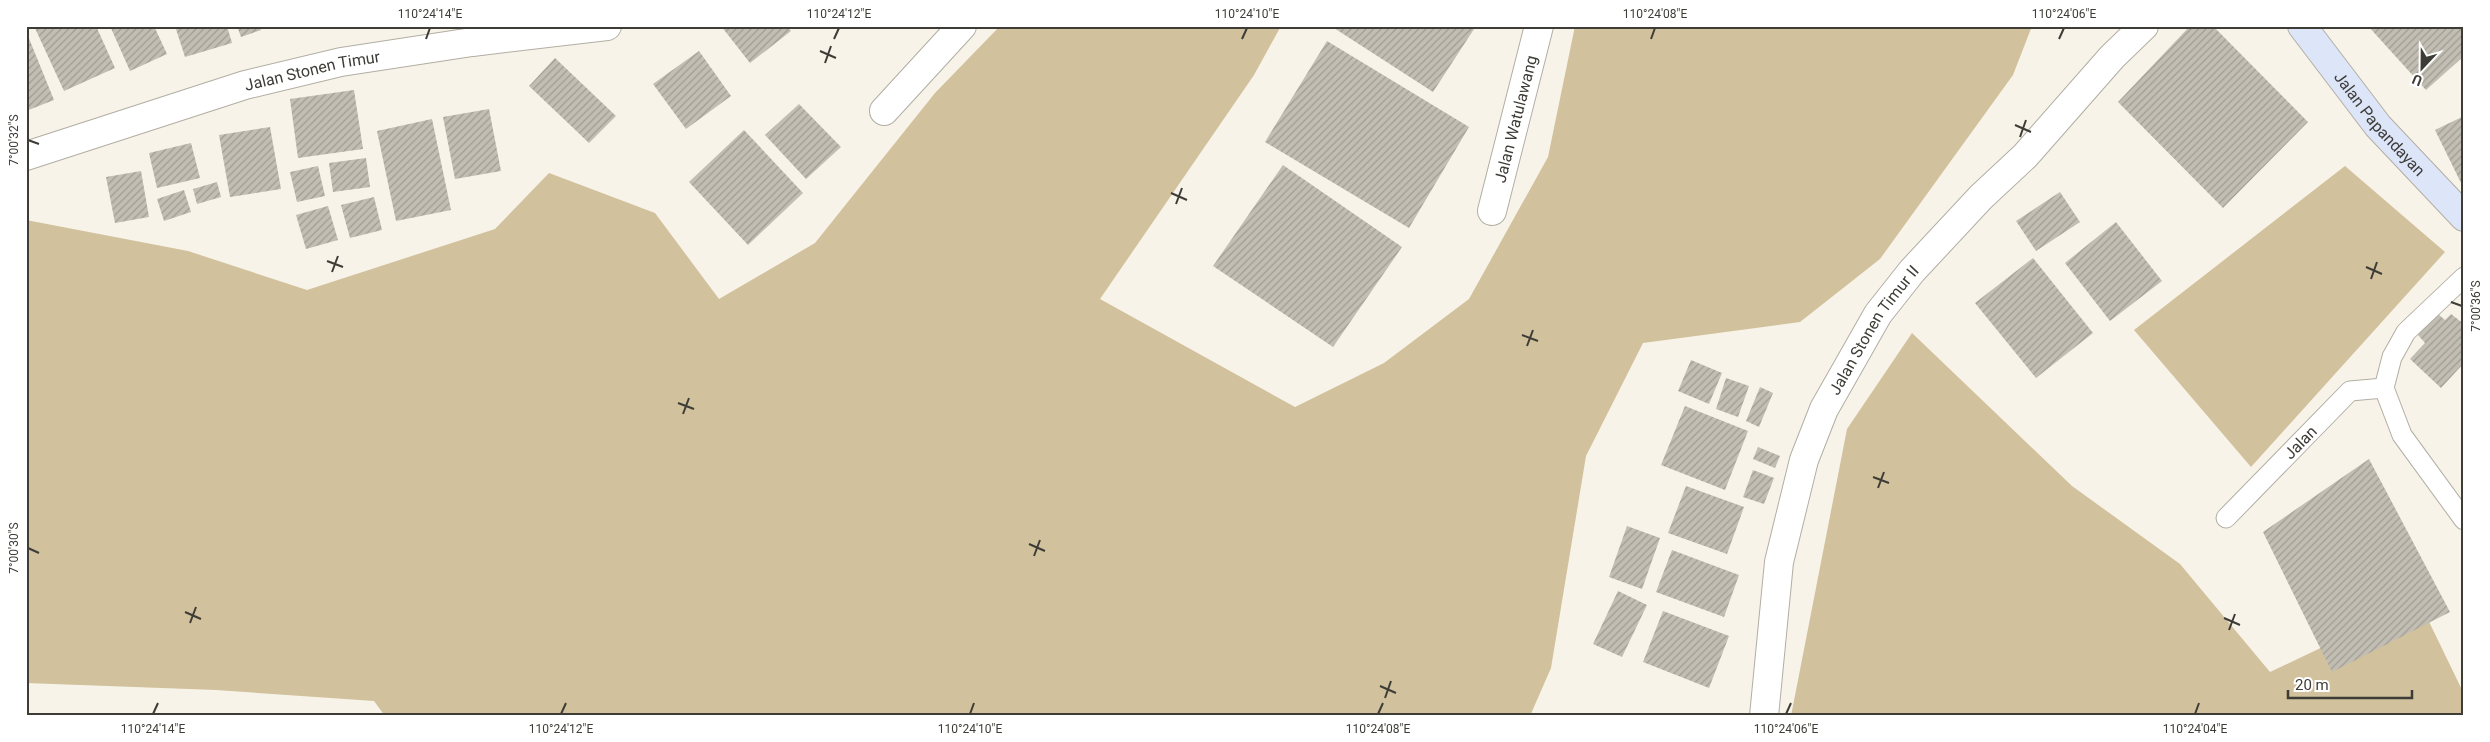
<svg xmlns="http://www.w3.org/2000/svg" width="2490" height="742" font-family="Roboto,sans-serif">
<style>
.green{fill:#d1c19c}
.building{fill:url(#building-hatch)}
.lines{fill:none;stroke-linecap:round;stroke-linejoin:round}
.service-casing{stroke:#b2aea4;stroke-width:21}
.minor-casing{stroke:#b2aea4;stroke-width:30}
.secondary-casing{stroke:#b2aea4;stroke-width:30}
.service{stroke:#fff;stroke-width:19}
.minor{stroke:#fff;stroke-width:28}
.secondary{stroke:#dde5f9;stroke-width:28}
.ticks{fill:none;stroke:#3d3c37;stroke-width:2}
.labels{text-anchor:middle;stroke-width:4.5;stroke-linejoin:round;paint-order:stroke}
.street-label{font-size:16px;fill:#3d3c37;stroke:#fff}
.neatline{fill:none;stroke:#3d3c37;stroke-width:2}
.ticks-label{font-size:12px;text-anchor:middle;fill:#3d3c37}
</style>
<defs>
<pattern id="building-hatch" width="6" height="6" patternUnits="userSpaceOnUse" patternTransform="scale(1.25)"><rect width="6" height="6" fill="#c2beb3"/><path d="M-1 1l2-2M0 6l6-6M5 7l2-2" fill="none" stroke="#9f9c92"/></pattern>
</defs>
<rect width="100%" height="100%" fill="#f8f3e8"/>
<path class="green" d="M1000 26H1281L1254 75 1100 299 1295 407 1384 363 1469 299 1548 157 1575 26H2032L2013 75 1880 259 1800 322 1643 343 1586 456 1551 668 1530 716H385L374 701 216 690 26 683V220L188 251 307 290 495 229 549 173 655 213 719 299 815 243 935 93Z
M2345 166 2445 252 2251 467 2134 330Z
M1912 333 2072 486 2180 564 2270 672 2419 601 2464 694V716H1791L1847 429Z"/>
<path class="building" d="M34 26H96L115 68 64 91Z
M110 26H154L167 54 130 71Z
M175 26H227L232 43 185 57Z
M237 26H260L261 30 241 37Z
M721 26H787L791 31 750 63Z
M1335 26H1476L1433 92 1334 28Z
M2190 26H2213L2308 122 2223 208 2118 102Z
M2368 26H2464V56L2426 90Z
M26 31 54 100 26 111Z
M1327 41 1469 127 1409 228 1265 142Z
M699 51 731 96 686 129 653 84Z
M555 58 616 116 589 143 529 86Z
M354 90 363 149 298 158 290 99Z
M799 104 841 147 806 179 765 135Z
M489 109 501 171 455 179 443 117Z
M2464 116V189L2435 130Z
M432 119 451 210 396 221 377 131Z
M270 127 281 189 230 197 219 135Z
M744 130 803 193 748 245 689 182Z
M191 143 200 178 157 188 149 153Z
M366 158 370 187 333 192 329 163Z
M1283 165 1402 247 1333 347 1213 266Z
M318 166 325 196 297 202 290 172Z
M141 171 149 217 115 223 106 177Z
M217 182 221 197 197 204 193 189Z
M184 190 191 212 164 221 157 199Z
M2060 192 2080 222 2036 251 2016 221Z
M374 197 382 230 350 238 341 205Z
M328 206 338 240 306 249 296 215Z
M2116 222 2162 281 2110 321 2065 263Z
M2033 258 2093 333 2036 378 1975 303Z
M2437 313 2445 320 2451 314 2464 324V363L2441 388 2410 359 2425 343 2418 335Z
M1691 360 1722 373 1709 404 1678 391Z
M1726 378 1749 386 1738 417 1716 409Z
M1760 387 1773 393 1759 427 1746 421Z
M1685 406 1748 431 1725 490 1661 465Z
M1758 447 1780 456 1775 468 1753 459Z
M2369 459 2450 612 2332 672 2263 532Z
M1753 470 1774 478 1764 504 1743 497Z
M1686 486 1744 507 1727 554 1668 533Z
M1627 526 1660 538 1642 589 1609 577Z
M1672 550 1739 575 1724 617 1656 592Z
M1618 591 1647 605 1622 657 1593 644Z
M1663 611 1729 636 1709 688 1643 662Z"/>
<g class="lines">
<g class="service-casing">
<g id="service">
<path d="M2464 277 2406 332 2392 357 2384 388 2402 435 2464 520"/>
<path id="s1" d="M2226 518 2350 391 2384 388"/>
</g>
</g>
<g class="minor-casing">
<g id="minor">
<path d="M884 111 962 26"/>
<path id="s2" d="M26 156 245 85 341 62 472 42 607 26"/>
<path id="s3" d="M1492 211 1539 26"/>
<path id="s4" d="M1764 716 1779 562 1804 460 1824 409 1878 314 1912 271 1981 197 2025 156 2112 57 2144 26"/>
</g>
</g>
<g class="secondary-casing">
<g id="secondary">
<path id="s5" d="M2302 26 2378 126 2464 217"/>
</g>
</g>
<use href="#service" class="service"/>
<use href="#minor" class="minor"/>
<use href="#secondary" class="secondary"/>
</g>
<path class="ticks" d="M426 39 430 28M834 39 839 28M1242 39 1247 28M1651 39 1655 28M2059 39 2064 28M820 51 836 58M825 63 831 46M2015 125 2031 132M2020 137 2026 120M28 140 39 144M1171 193 1187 200M1176 204 1182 188M327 261 343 267M2366 267 2382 274M332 272 338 256M2371 279 2377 262M2451 302 2462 306M1522 335 1538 341M1527 346 1533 330M678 403 694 409M683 414 689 398M1873 477 1889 483M1878 488 1884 472M1029 544 1045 551M28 548 39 553M1034 556 1040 540M185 612 201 619M2224 618 2240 625M190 623 196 607M2229 630 2235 614M1380 686 1396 693M1385 698 1391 681M153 714 158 703M561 714 566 703M970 714 974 703M1378 714 1383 703M1786 714 1791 703M2195 714 2199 703"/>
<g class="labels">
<g class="street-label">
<text dy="6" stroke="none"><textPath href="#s2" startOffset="299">Jalan Stonen Timur</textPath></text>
<text dy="6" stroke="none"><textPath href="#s3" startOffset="95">Jalan Watulawang</textPath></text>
<text dy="6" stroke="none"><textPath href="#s5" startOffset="125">Jalan Papandayan</textPath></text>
<text dy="6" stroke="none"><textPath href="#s4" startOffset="408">Jalan Stonen Timur II</textPath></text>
<text dy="6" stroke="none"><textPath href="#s1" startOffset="106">Jalan</textPath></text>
</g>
</g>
<rect width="2490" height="742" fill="none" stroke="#ffffff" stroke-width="55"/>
<g transform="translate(2422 68) rotate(202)" stroke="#ffffff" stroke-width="4" paint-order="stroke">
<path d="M0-4L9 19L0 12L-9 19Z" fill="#3d3c37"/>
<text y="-8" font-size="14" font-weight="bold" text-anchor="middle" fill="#3d3c37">U</text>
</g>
<path d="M2288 690v8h124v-8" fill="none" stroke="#3d3c37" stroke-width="2.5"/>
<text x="2295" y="690" font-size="15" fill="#3d3c37" stroke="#ffffff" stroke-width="4" paint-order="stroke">20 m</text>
<rect x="28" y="28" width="2434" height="686" class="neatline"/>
<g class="ticks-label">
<text x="430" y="18">110°24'14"E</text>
<text x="839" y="18">110°24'12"E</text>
<text x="1247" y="18">110°24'10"E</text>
<text x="1655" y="18">110°24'08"E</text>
<text x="2064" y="18">110°24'06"E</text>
<text transform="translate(14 140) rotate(-90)" y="4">7°00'32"S</text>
<text transform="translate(2476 306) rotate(-90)" y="4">7°00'36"S</text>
<text transform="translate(14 548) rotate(-90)" y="4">7°00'30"S</text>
<text x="153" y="733">110°24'14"E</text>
<text x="561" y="733">110°24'12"E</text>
<text x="970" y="733">110°24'10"E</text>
<text x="1378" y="733">110°24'08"E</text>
<text x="1786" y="733">110°24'06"E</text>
<text x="2195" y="733">110°24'04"E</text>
</g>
</svg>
